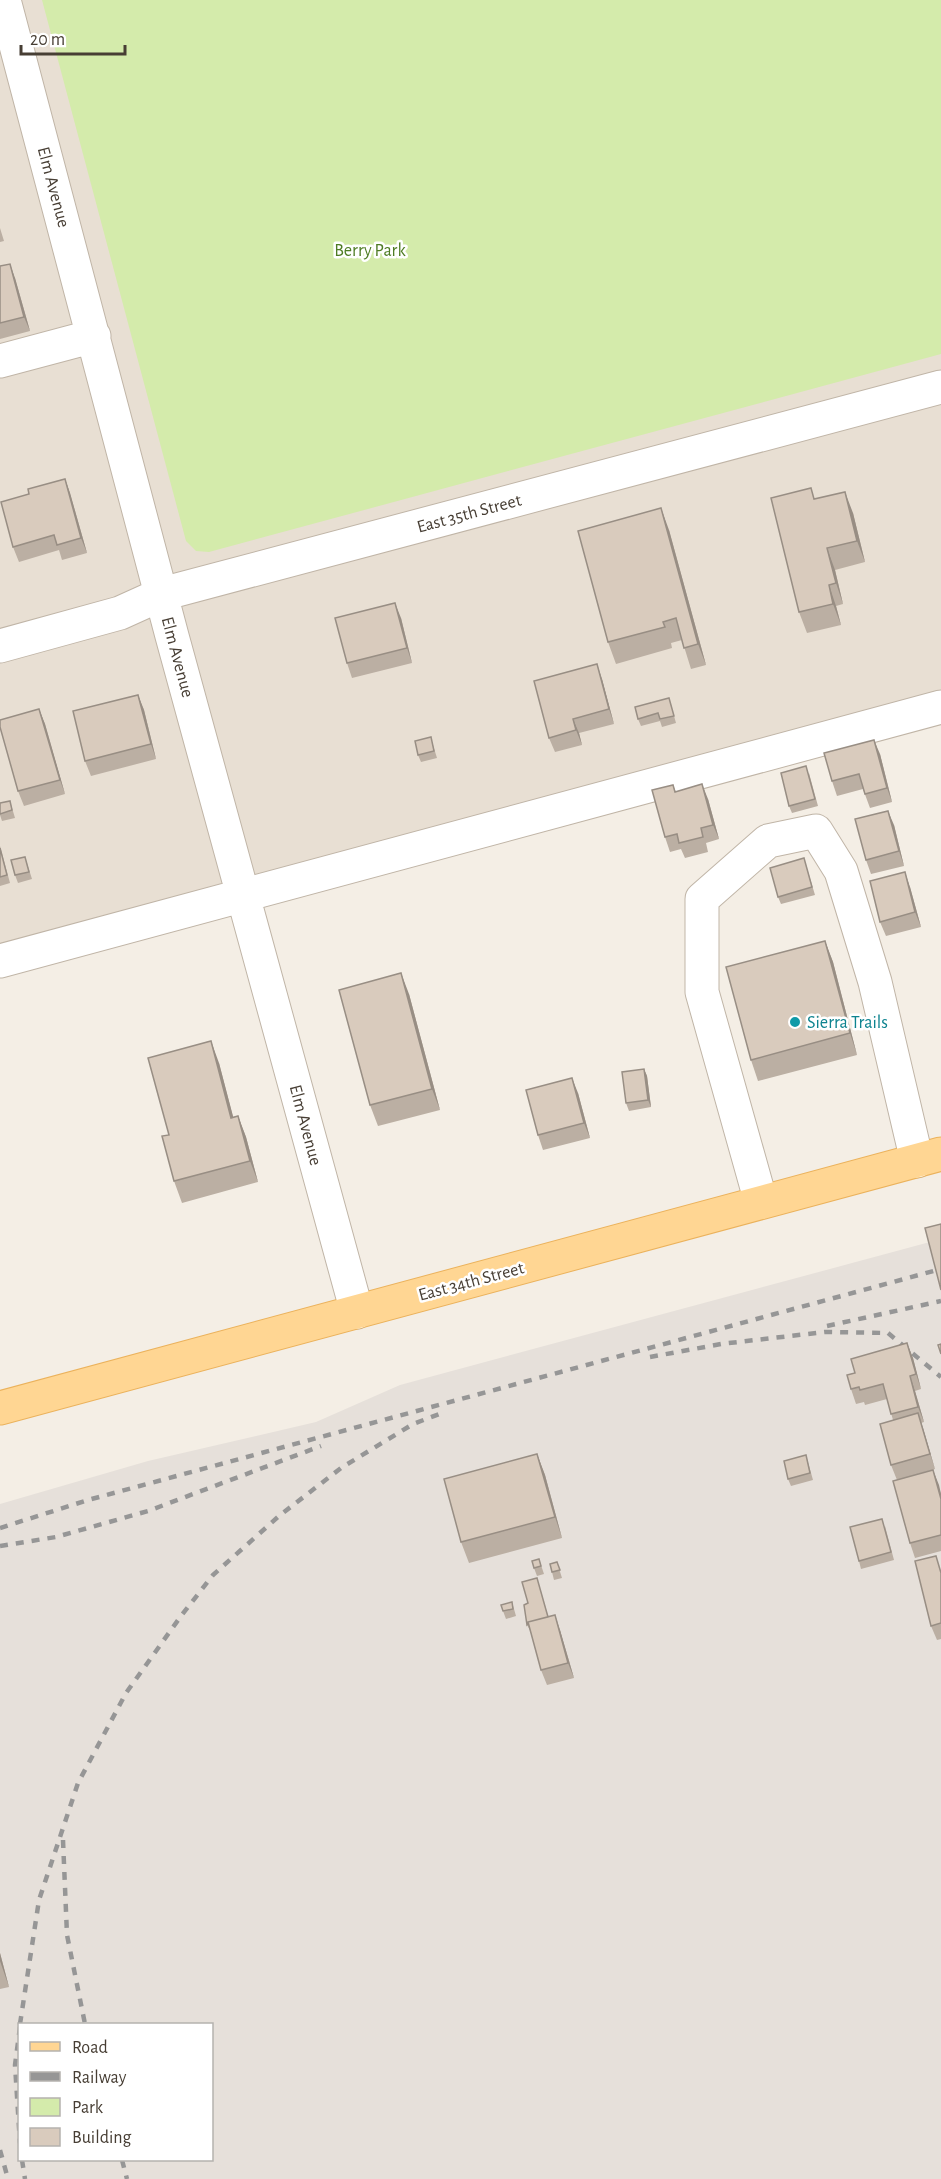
<svg xmlns="http://www.w3.org/2000/svg" width="941" height="2179" font-family="'Alegreya Sans',sans-serif">
<style>
.residential{fill:#e8dfd3}
.industrial{fill:#e6e0da;fill-rule:evenodd}
.green{fill:#d4ebab}
.lines{fill:none;stroke-linecap:round;stroke-linejoin:round}
.minor-casing{stroke:#c0b5a7;stroke-width:35}
.major-casing{stroke:#ebb25c;stroke-width:35}
.minor{stroke:#fff;stroke-width:33}
.major{stroke:#ffd693;stroke-width:33}
.rail{stroke:#969696;stroke-width:4.5;stroke-dasharray:8 8;stroke-linecap:butt}
.wall{fill:#bbafa3}
.shaded-wall{fill:#988e84}
.building{fill:#d9cbbd;stroke:#988e84;stroke-width:1.5}
.culture-dot{fill:#0f9aa8;stroke:#fff;stroke-width:2}
.labels{text-anchor:middle;stroke-width:5;stroke-linejoin:round;paint-order:stroke}
.street-label{font-size:18px;fill:#473e34;stroke:#fff}
.park-label{font-size:18px;fill:#4e7c24;stroke:#fff}
.culture-label{font-size:18px;fill:#0d838f;stroke:#fff;text-anchor:start}
</style>
<rect width="100%" height="100%" fill="#f4eee5"/>
<path class="residential" d="M0 0H941V693L0 945Z"/>
<path class="industrial" d="M941 1239V2179H0V1504L148 1461 316 1422 400 1385ZM20 2024H212V2160H20Z"/>
<path class="green" d="M42 0H941V354L209 552 196 551 186 541Z"/>
<g class="lines">
<g class="minor-casing">
<path id="minor" d="M4 0 172 636 357 1312
M0 361 94 336
M0 646 120 613 162 594 941 387
M0 961 941 707
M761 1202 702 992V899L768 841 816 831 841 871 875 982 917 1161"/>
</g>
<g class="major-casing">
<path id="major" d="M0 1408 941 1154"/>
</g>
<use href="#minor" class="minor"/>
<use href="#major" class="major"/>
<path class="rail" d="M827 1326 941 1301
M650 1357 721 1344 825 1332 888 1333 941 1377
M0 1528 88 1500 941 1269
M0 1546 56 1537 148 1511 321 1446
M63 1840 67 1935 85 2024
M20 2024 39 1900 78 1783 126 1693 181 1616 213 1575 279 1516 341 1468 413 1424 442 1413
M20 2027 15 2065 20 2143
M0 2150 8 2179
M22 2160 25 2179
M122 2160 127 2179"/>
</g>
<path class="wall" d="M0 228 4 241 0 242Z
M0 266 15 278 30 331 0 339Z
M65 479 70 493 87 553 62 560 59 550 19 562 13 547 29 494Z
M815 499 853 513 865 562 835 570 843 604 836 606 841 625 807 633 799 612Z
M669 530 706 665 691 669 682 640 671 643 672 648 616 664 608 642Z
M401 618 412 663 352 678 347 663Z
M602 679 614 724 579 733 582 745 555 752 549 738Z
M138 695 144 710 156 759 91 776 85 761Z
M669 698 676 723 662 727 660 721 641 726 638 719Z
M39 709 45 724 65 794 24 806 18 791Z
M433 745 437 758 421 762 418 755Z
M880 754 892 802 870 808 863 789 837 796 832 781Z
M809 773 818 806 792 813 789 806Z
M673 785 676 792 708 799 719 839 706 843 708 852 685 858 681 849 670 852 665 837Z
M10 801 15 818 2 821 0 815V803Z
M894 825 904 866 871 874 866 860Z
M0 846 10 883 0 886Z
M25 857 32 879 18 883 15 875Z
M804 858 815 895 781 904 778 897Z
M910 887 921 927 886 936 880 922Z
M825 941 833 962 857 1055 758 1081 751 1060Z
M409 994 440 1110 378 1126 370 1105Z
M219 1063 233 1117 238 1116 246 1137 258 1182 182 1203 174 1181Z
M644 1069 647 1076 651 1107 629 1111 626 1103Z
M578 1093 590 1138 543 1150 538 1135Z
M907 1343 913 1358 921 1389 915 1391 924 1422 921 1423 935 1469 897 1480 891 1465 893 1420 887 1399 865 1405 864 1402 856 1404 851 1389 855 1373Z
M537 1454 545 1475 562 1538 469 1563 461 1542Z
M806 1455 813 1480 791 1486 788 1479Z
M933 1470 941 1494V1551L915 1558 910 1543Z
M885 1526 894 1560 861 1569 859 1561Z
M539 1559 544 1574 537 1576 534 1568Z
M557 1562 562 1578 554 1580 552 1572Z
M941 1570V1639L937 1640 931 1626Z
M539 1585 548 1616 560 1630 574 1678 547 1685 541 1670 531 1632 527 1625 528 1603Z
M512 1602 516 1616 506 1619 503 1611Z
M0 1953 9 1987 0 1989Z"/>
<path class="shaded-wall" d="M10 264 15 278 30 331 24 317Z
M65 479 70 493 87 553 81 538Z
M845 492 853 513 865 562 857 541Z
M661 508 669 530 706 665 698 644Z
M827 548 835 570 843 604 836 583Z
M829 585 836 606 841 625 833 604Z
M395 603 401 618 412 663 407 648Z
M597 664 602 679 614 724 609 709Z
M138 695 144 710 156 759 151 744Z
M39 709 45 724 65 794 60 780Z
M573 719 579 733 582 745 576 730Z
M874 740 880 754 892 802 887 788Z
M702 784 708 799 719 839 713 825Z
M888 811 894 825 904 866 899 851Z
M905 872 910 887 921 927 915 912Z
M825 941 833 962 857 1055 850 1033Z
M401 973 409 994 440 1110 432 1089Z
M211 1041 219 1063 239 1139 231 1118Z
M644 1069 647 1076 651 1107 648 1100Z
M572 1078 578 1093 590 1138 584 1123Z
M238 1116 246 1137 258 1182 250 1161Z
M907 1343 913 1358 921 1389 916 1374Z
M910 1376 915 1391 924 1422 918 1407Z
M918 1413 923 1428 935 1469 930 1454Z
M537 1454 545 1475 562 1538 555 1517Z
M933 1470 939 1485 941 1494V1499Z
M555 1615 560 1630 574 1678 568 1663Z
M0 1953 9 1987 0 1961Z"/>
<path class="building" d="M10 264 24 317 0 323V266Z
M65 479 81 538 57 545 54 535 13 547 1 502 29 494 28 489Z
M811 488 814 499 845 492 857 541 827 548 836 583 829 585 833 604 799 612 771 498Z
M661 508 698 644 684 648 676 618 663 622 665 627 608 642 578 531Z
M395 603 407 648 347 663 335 618Z
M597 664 609 709 573 719 576 730 549 738 534 681Z
M138 695 151 744 85 761 73 711Z
M669 698 674 716 660 719 658 713 638 719 635 707Z
M39 709 60 780 18 791 0 727V720Z
M431 737 434 751 418 755 415 741Z
M874 740 887 788 865 794 859 774 832 781 824 753Z
M806 766 815 799 789 806 781 773Z
M702 784 713 825 701 828 703 837 679 843 677 834 665 837 652 790 673 785 675 792Z
M10 801 12 810 0 814V803Z
M888 811 899 851 866 860 855 819Z
M0 848 7 875 0 877Z
M25 857 29 872 15 875 11 860Z
M804 858 812 887 778 897 770 868Z
M905 872 915 912 880 922 870 881Z
M825 941 850 1033 751 1060 726 967Z
M401 973 432 1089 370 1105 339 990Z
M211 1041 231 1118 238 1116 250 1161 174 1181 162 1136 169 1135 148 1058Z
M644 1069 648 1100 626 1103 622 1072Z
M572 1078 584 1123 538 1135 526 1090Z
M941 1224V1290L925 1228Z
M907 1343 916 1374 910 1376 918 1407 891 1414 883 1384 860 1390 859 1387 851 1389 847 1375 855 1373 851 1359Z
M941 1344V1354L938 1345Z
M918 1413 930 1454 891 1465 880 1424Z
M537 1454 555 1517 461 1542 444 1479Z
M806 1455 810 1473 788 1479 784 1461Z
M933 1470 941 1499V1535L910 1543 893 1481Z
M882 1519 891 1552 859 1561 850 1527Z
M936 1556 941 1573V1623L931 1626 915 1561Z
M539 1559 541 1566 534 1568 532 1561Z
M557 1562 560 1570 552 1572 550 1564Z
M537 1578 548 1617 528 1622V1624L527 1625 524 1605 528 1603 522 1582Z
M512 1602 513 1609 503 1611 501 1605Z
M555 1615 568 1663 541 1670 528 1622Z"/>
<circle class="culture-dot" cx="795" cy="1022" r="6"/>
<g class="labels">
<g class="street-label">
<text transform="translate(54 187) rotate(75)" y="6">Elm Avenue</text>
<text transform="translate(469 513) rotate(-15)" y="6">East 35th Street</text>
<text transform="translate(178 657) rotate(75)" y="6">Elm Avenue</text>
<text transform="translate(306 1125) rotate(75)" y="6">Elm Avenue</text>
<text transform="translate(471 1281) rotate(-15)" y="6">East 34th Street</text>
</g>
<g class="park-label">
<text x="370" y="256">Berry Park</text>
</g>
<g class="culture-label">
<text x="807" y="1028">Sierra Trails</text>
</g>
</g>
<rect x="18" y="2023" width="195" height="138" fill="#ffffff" stroke="#b5b2ae" stroke-width="1.5"/>
<rect x="30" y="2042" width="30" height="9" fill="#ffd693" stroke="#b5b2ae" stroke-width="1.5"/>
<text x="72" y="2053" font-size="18" fill="#473e34">Road</text>
<rect x="30" y="2072" width="30" height="9" fill="#969696" stroke="#b5b2ae" stroke-width="1.5"/>
<text x="72" y="2083" font-size="18" fill="#473e34">Railway</text>
<rect x="30" y="2098" width="30" height="18" fill="#d4ebab" stroke="#b5b2ae" stroke-width="1.5"/>
<text x="72" y="2113" font-size="18" fill="#473e34">Park</text>
<rect x="30" y="2128" width="30" height="18" fill="#d9cbbd" stroke="#b5b2ae" stroke-width="1.5"/>
<text x="72" y="2143" font-size="18" fill="#473e34">Building</text>
<path d="M21 45v9h104v-9" fill="none" stroke="#473e34" stroke-width="3"/>
<text x="30" y="45" font-size="18" fill="#473e34" stroke="#ffffff" stroke-width="4.5" paint-order="stroke">20 m</text>
</svg>
